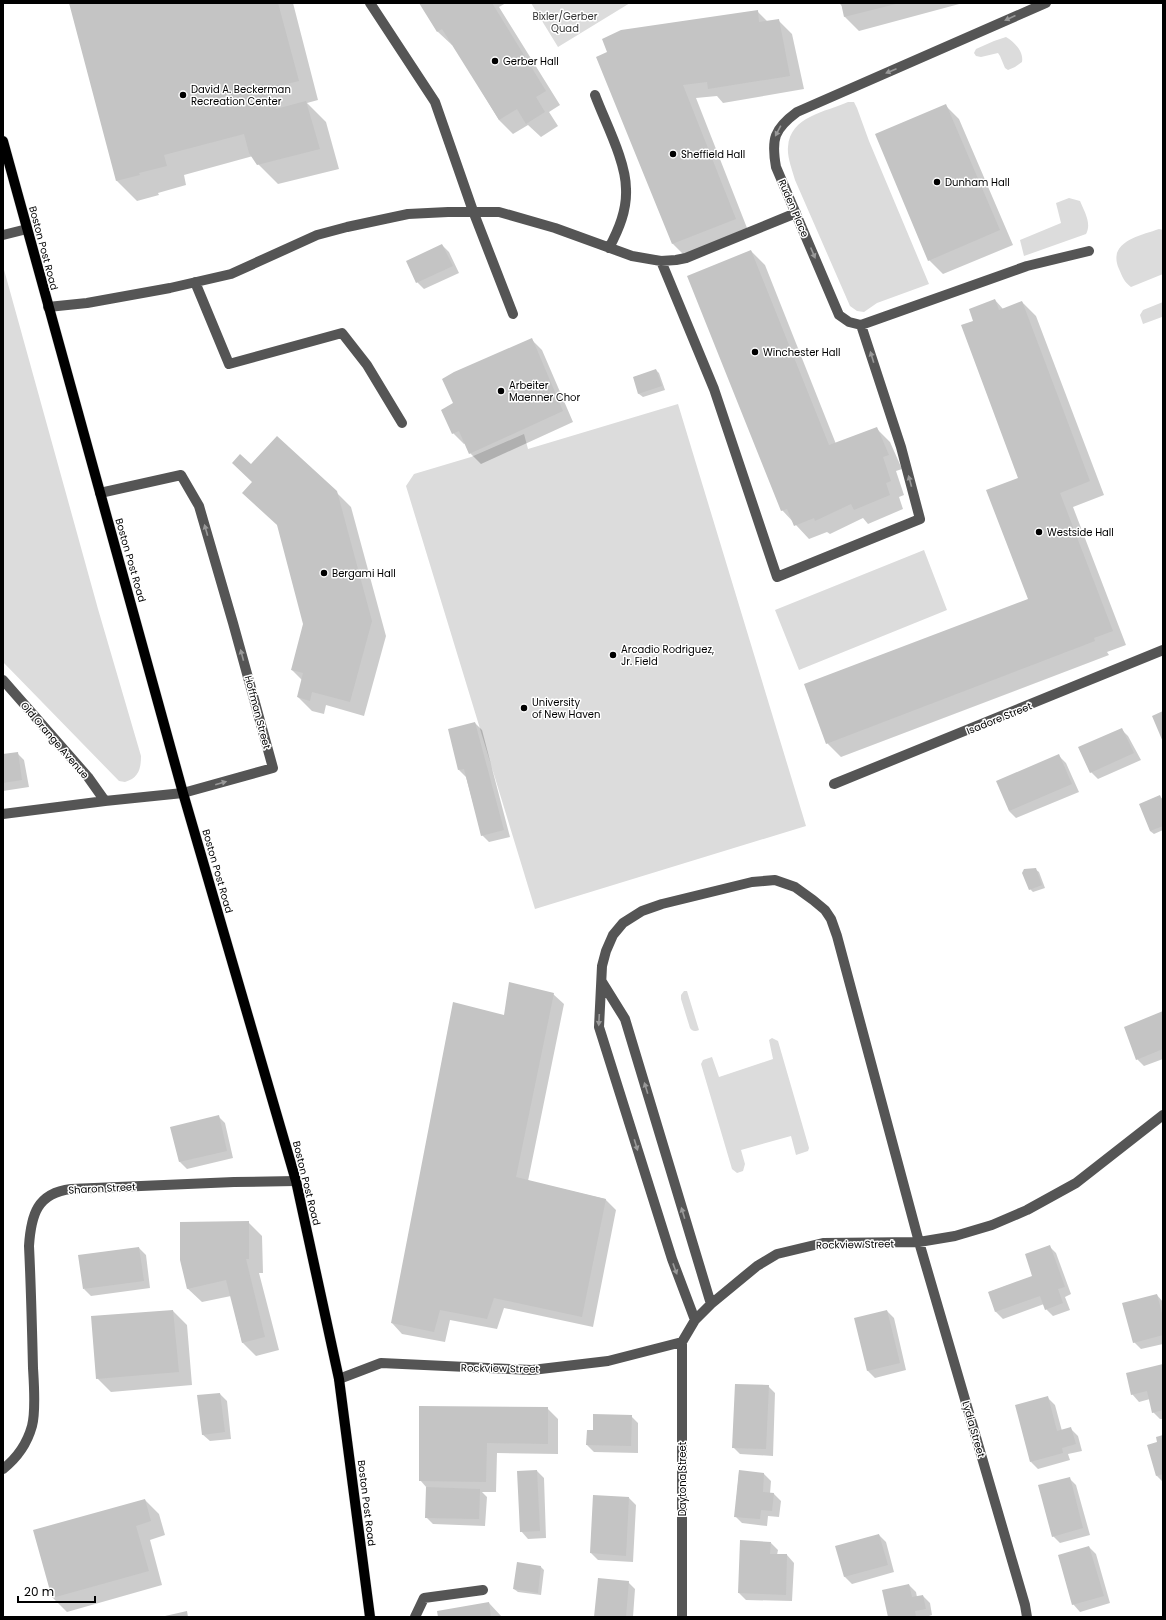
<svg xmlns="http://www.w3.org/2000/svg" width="1166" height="1620" font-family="Poppins,sans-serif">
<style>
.green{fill:#dcdcdc}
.shadow{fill:#0003}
.building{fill:#c4c4c4}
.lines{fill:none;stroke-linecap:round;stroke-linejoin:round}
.major-casing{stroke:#dbdbdb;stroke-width:11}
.minor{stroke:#555;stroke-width:10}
.major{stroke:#000;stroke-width:10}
.oneway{fill:#999}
.poi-dot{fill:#000;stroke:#fff;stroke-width:1.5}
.labels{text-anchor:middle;stroke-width:3;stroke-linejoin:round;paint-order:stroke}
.park-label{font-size:10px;fill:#333;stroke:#fff}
.poi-label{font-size:10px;fill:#000;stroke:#fff;text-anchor:start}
.street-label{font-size:10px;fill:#000;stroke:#fff}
</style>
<rect width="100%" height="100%" fill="#fff"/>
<path class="green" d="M531 3H630L558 47Z
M1006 37C1014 42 1024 51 1022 62L1015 67 1008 70 1005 68 1000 56 998 53 981 57 976 56 974 53 976 49 994 41Z
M848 102H854L857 108 869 141 929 284 877 303 864 312 857 311 850 306 795 180C792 169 787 157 788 147 790 116 826 112 848 102Z
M1069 198 1080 201C1084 211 1092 223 1086 234L1024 256 1020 240 1061 223 1056 203Z
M1159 229 1163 230V274L1131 287C1124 282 1122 276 1119 269 1107 242 1139 236 1159 229Z
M3 266 98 609 141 756C141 770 138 778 125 782L119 781 3 662Z
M1163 302V320L1162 317 1143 324 1140 315 1143 310Z
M678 404 806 826 535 909 406 486 414 474 471 457 524 434 528 449Z
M924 550 947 610 799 670 775 610Z
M684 991H687L699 1030C695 1032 692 1031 690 1028L681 999V995Z
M772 1038 778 1041 809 1148 808 1151 796 1155 791 1136 741 1150 745 1164 743 1171 737 1173 732 1169 701 1064 703 1060 712 1057 719 1077 773 1059 769 1040Z"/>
<path class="shadow" d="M70 3H293L318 100 307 103 326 122 339 169 278 184 258 164 253 156 184 175 186 185 158 193 159 195 137 201 117 181Z
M420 3H506L499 7 560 105 549 112 558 126 541 137 528 125 513 134 499 120 453 44 452 45 438 32Z
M839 3H963L859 31 845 17 842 6Z
M757 11 768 22 778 20 792 34 804 89 723 103 717 96 696 98 749 233 687 258 673 244 597 57Z
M945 105 959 119 1013 245 943 274 929 260Z
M442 245 449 252 459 273 424 289 417 282Z
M751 251 765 265 836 444 876 428 890 442 902 469 896 471 904 495 899 497 903 509 868 524 863 518 830 534 827 532 809 539 782 510Z
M995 300 1003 309 1022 302 1036 316 1104 495 1073 507 1126 645 1107 652 1109 655 841 757 827 743 1029 600 1020 478 975 321Z
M532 340 542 350 573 422 481 464 470 453 466 443 464 444 453 433 454 403Z
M656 370 659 373 665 390 643 397 639 394 634 377Z
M251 466 336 492 351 507 386 636 364 716 326 705 324 714 312 711 298 697 302 680 292 670 304 624 278 526 253 482Z
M475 723 482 730 510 837 489 842 482 835 466 777 459 770Z
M1121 729 1128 736 1141 760 1098 779 1091 772Z
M17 753 24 760 29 787 3 791V755Z
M1059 756 1066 763 1079 792 1016 818 1009 811Z
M1160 797 1163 799V830L1154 834 1150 831Z
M1035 869 1039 872 1045 888 1033 892 1030 889Z
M553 994 564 1004 528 1181 605 1199 616 1210 593 1327 504 1308 497 1329 450 1320 445 1342 402 1334 392 1323 505 1016Z
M1163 1013V1059L1144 1066 1137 1059Z
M218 1116 225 1123 233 1158 187 1169 180 1162 171 1128Z
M248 1222 262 1236 263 1273H259L279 1350 256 1356 242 1342 231 1296 202 1302 187 1288Z
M1049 1246 1056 1253 1071 1294 1065 1297 1070 1310 1053 1316 1046 1309 1044 1304 1003 1319 996 1312 989 1292 1034 1276Z
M139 1248 146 1255 150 1288 91 1296 84 1289Z
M1157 1295 1163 1302V1344L1141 1349 1134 1342Z
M173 1311 187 1325 192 1385 111 1392 97 1378Z
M887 1311 894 1318 906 1370 875 1378 868 1371 855 1319Z
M1163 1365V1419H1160L1153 1412 1150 1399 1139 1402 1132 1394Z
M768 1386 775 1393 773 1456 740 1454 733 1447Z
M220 1394 227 1401 231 1439 210 1441 202 1434Z
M1048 1398 1055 1405 1062 1431 1071 1429 1078 1436 1082 1451 1068 1454 1070 1460 1038 1469 1031 1462Z
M547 1408 558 1419V1454L497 1453 496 1492H482L487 1497 485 1526 433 1524 426 1517 427 1488 420 1480Z
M631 1416 638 1423V1453L594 1452 587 1445 594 1431Z
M1163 1436V1482L1157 1476 1149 1446 1159 1443Z
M537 1471 544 1478 546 1538 528 1539 521 1531Z
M739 1472 764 1474 771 1481 770 1494H774L781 1501 779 1517 768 1516 767 1526 742 1523 735 1516Z
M1069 1478 1076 1485 1090 1535 1060 1543 1053 1536Z
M629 1498 636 1505 633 1562 598 1560 591 1553Z
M145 1500 159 1514 165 1535 150 1540 162 1585 67 1612 53 1598Z
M879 1535 886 1542 894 1572 852 1584 845 1577 836 1547Z
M771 1543 778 1550 777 1555H787L794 1563 792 1601 746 1600 739 1593Z
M1089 1547 1096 1554 1110 1603 1080 1612 1073 1604Z
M541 1567 544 1570 541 1595 518 1592 514 1589Z
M628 1582 635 1589 633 1617H595Z
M909 1585 916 1592 917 1597 923 1596 930 1603 932 1615 926 1617H889Z
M489 1603 502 1617H439Z"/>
<path class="building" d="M69 3H278L299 81 270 88 276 109 306 101 320 149 257 165 249 153 244 134 164 155 167 166 139 173 140 175 116 181Z
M419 3H492L546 91 536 97 545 112 526 124 517 109 499 120 442 29 437 32Z
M841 3H896V4L844 17Z
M758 10 759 22 779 19 790 76 708 89 707 82 683 85 736 219 672 244 596 57 607 52 602 39 621 30Z
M946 104 1000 230 928 261 875 134Z
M442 244 453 266 416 283 406 261Z
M751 250 829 445 877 427 889 455 883 457 891 481 886 483 890 495 854 510 851 504 815 521 814 518 794 526 787 509 781 511 687 276Z
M995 299 999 310 1022 301 1090 481 1060 493 1113 631 1094 638 1095 641 826 744 804 684 1028 599 986 490 1018 478 961 325 973 321 969 309Z
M532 338 563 411 469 454 459 431 452 434 441 410 453 403 442 379 454 372Z
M656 369 662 386 638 394 633 377Z
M277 436 337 491 372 621 350 702 312 692 310 701 297 697 303 673 291 670 303 624 277 525 242 493 252 482 232 463 240 454 251 464Z
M1163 711V742L1152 716Z
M475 722 504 830 481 836 464 769 458 770 448 729Z
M1122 728 1134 753 1090 773 1078 747Z
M18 752 22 780 3 783V754Z
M1059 754 1072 784 1009 811 996 781Z
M1160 795 1163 802V826L1150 831 1139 804Z
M1036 868 1042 885 1029 890 1022 873 1024 869Z
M509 982 554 993 516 1177 606 1199 582 1317 494 1298 487 1319 440 1310 434 1332 391 1323 453 1002 504 1015Z
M1163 1011V1049L1136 1060 1124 1027Z
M219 1115 227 1151 179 1162 170 1127Z
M249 1221V1259H246L265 1337 242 1343 226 1280 187 1289 180 1260V1222Z
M1050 1245 1065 1287 1058 1289 1063 1303 1045 1310 1040 1296 995 1312 988 1292 1032 1276 1025 1254Z
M139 1247 144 1281 83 1289 78 1255Z
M1157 1294 1163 1317V1335L1133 1343 1122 1303Z
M173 1310 179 1372 96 1379 91 1316Z
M887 1310 900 1363 867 1371 854 1318Z
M1163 1364V1410L1152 1413 1147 1391 1131 1395 1126 1373Z
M735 1384 769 1385 766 1449 732 1448Z
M220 1393 225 1432 202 1435 197 1395Z
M1048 1396 1057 1431 1071 1427 1076 1444 1062 1448 1063 1453 1030 1462 1015 1405Z
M419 1406 548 1407V1444L487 1443 486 1482 419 1481Z
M593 1414 632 1415 631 1446 586 1445 587 1430H593Z
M1163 1435V1474L1156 1476 1147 1445 1157 1442 1156 1437Z
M537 1470 540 1531 520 1532 517 1471Z
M739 1470 764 1473 763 1492 774 1493 772 1511 761 1510 760 1519 734 1517Z
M1070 1477 1083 1528 1052 1537 1038 1485Z
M426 1487 480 1489 479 1519 425 1518Z
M593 1495 629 1497 626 1556 590 1553Z
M145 1499 151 1521 136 1526 149 1571 52 1598 33 1530Z
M879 1534 888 1565 844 1577 835 1546Z
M740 1540 771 1542 770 1554H787L786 1595 738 1593Z
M1089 1546 1104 1596 1072 1605 1058 1555Z
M517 1562 541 1566 538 1593 513 1589Z
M598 1578 629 1581 626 1617H594Z
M909 1584 912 1597 923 1595 926 1609 915 1611 916 1617H888L882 1590Z
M489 1602 491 1617H438L437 1611Z
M187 1611 188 1617H165V1616Z"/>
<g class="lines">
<g class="major-casing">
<path id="major" d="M3 141 183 793 296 1181 339 1379 370 1617"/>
</g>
<path class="minor" d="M370 3 435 102 473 211 513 314
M1046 3 797 112C774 129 771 139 776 167L839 315 849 322 861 325 1027 266 1089 251
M595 95C605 122 626 161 626 189 627 210 619 229 609 248
M3 235 27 229
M661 261 714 389 777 577 920 519 901 447 861 325
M195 282 229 364 342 333 367 365 402 423
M48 307 87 303 170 288 231 274 317 235 347 227 408 214 448 212H499L555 228 632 256 661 261 676 260 686 258 796 213
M3 680 88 777 105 801
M834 784 1163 650
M3 814 105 801 183 793 273 768 233 623 199 506 181 475 100 493
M602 982 625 1019 711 1304
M695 1320 672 1259 599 1027 602 966 606 951 613 935 623 923 642 911 662 904 752 882 775 880 795 887 813 900 825 910 831 919 837 936 919 1242 1025 1605 1027 1617
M682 1342V1617
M339 1379 381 1363 532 1370 608 1361 682 1342 695 1320 711 1304 757 1266 777 1254 823 1243 919 1242 955 1236 992 1225 1027 1210 1076 1183 1163 1115
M3 1469C17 1458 27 1444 32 1426 36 1411 34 1385 33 1368 32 1327 31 1286 29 1246 31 1215 37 1193 71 1189L234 1182 296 1181
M415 1617 424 1598 483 1590"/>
<use href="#major" class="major"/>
</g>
<defs><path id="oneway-solid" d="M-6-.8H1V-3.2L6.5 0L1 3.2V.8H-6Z"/></defs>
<g class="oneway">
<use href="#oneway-solid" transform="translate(1010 18) rotate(156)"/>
<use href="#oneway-solid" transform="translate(891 71) rotate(157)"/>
<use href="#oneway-solid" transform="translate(778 131) rotate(118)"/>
<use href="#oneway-solid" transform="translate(813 253) rotate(67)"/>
<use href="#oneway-solid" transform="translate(872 357) rotate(-107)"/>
<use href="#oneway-solid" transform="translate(910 481) rotate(-105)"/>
<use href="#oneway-solid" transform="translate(206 530) rotate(-106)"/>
<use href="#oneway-solid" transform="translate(242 655) rotate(-105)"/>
<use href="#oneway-solid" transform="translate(221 783) rotate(-16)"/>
<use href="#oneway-solid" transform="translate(599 1020) rotate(93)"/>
<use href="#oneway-solid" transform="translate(646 1088) rotate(-107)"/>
<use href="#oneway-solid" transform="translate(636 1145) rotate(73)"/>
<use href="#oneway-solid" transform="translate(683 1213) rotate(-107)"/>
<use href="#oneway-solid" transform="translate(675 1269) rotate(70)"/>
</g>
<g class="poi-dot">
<circle cx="495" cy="61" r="4"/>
<circle cx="183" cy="95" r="4"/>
<circle cx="673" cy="154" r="4"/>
<circle cx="937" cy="182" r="4"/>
<circle cx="755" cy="352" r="4"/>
<circle cx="501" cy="391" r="4"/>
<circle cx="1039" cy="532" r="4"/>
<circle cx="324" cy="573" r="4"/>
<circle cx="613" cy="655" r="4"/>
<circle cx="524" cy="708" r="4"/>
</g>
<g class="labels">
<g class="park-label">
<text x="565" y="20">Bixler/Gerber<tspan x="565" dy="12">Quad</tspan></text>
</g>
<g class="poi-label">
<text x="503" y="65">Gerber Hall</text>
<text x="191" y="93">David A. Beckerman<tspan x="191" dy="12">Recreation Center</tspan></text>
<text x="681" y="158">Sheffield Hall</text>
<text x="945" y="186">Dunham Hall</text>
<text x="763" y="356">Winchester Hall</text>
<text x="509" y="389">Arbeiter<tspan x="509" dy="12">Maenner Chor</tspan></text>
<text x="1047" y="536">Westside Hall</text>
<text x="332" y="577">Bergami Hall</text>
<text x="621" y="653">Arcadio Rodriguez,<tspan x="621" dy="12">Jr. Field</tspan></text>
<text x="532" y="706">University<tspan x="532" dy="12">of New Haven</tspan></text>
</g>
<g class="street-label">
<text transform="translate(794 208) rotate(67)" y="4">Ruden Place</text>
<text transform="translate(44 248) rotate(75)" y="4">Boston Post Road</text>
<text transform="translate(131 560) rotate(74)" y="4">Boston Post Road</text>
<text transform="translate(258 712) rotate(75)" y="4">Hoffman Street</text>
<text transform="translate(999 718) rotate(-22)" y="4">Isadore Street</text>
<text transform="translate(55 740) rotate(49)" y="4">Old Orange Avenue</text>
<text transform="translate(218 871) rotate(74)" y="4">Boston Post Road</text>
<text transform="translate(307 1183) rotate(76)" y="4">Boston Post Road</text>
<text transform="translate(102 1188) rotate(-3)" y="4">Sharon Street</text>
<text transform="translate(855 1244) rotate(-1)" y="4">Rockview Street</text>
<text transform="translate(500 1368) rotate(1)" y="4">Rockview Street</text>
<text transform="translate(974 1429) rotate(74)" y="4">Lydia Street</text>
<text transform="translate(682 1479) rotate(-90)" y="4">Daytona Street</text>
<text transform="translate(367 1503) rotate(83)" y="4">Boston Post Road</text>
</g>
</g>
<rect width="1166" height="1620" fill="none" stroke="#000000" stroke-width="8"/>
<path d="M18 1596v6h77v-6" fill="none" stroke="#000000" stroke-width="2"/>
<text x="24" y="1596" font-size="12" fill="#000000" stroke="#ffffff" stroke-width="3" paint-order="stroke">20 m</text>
</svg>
